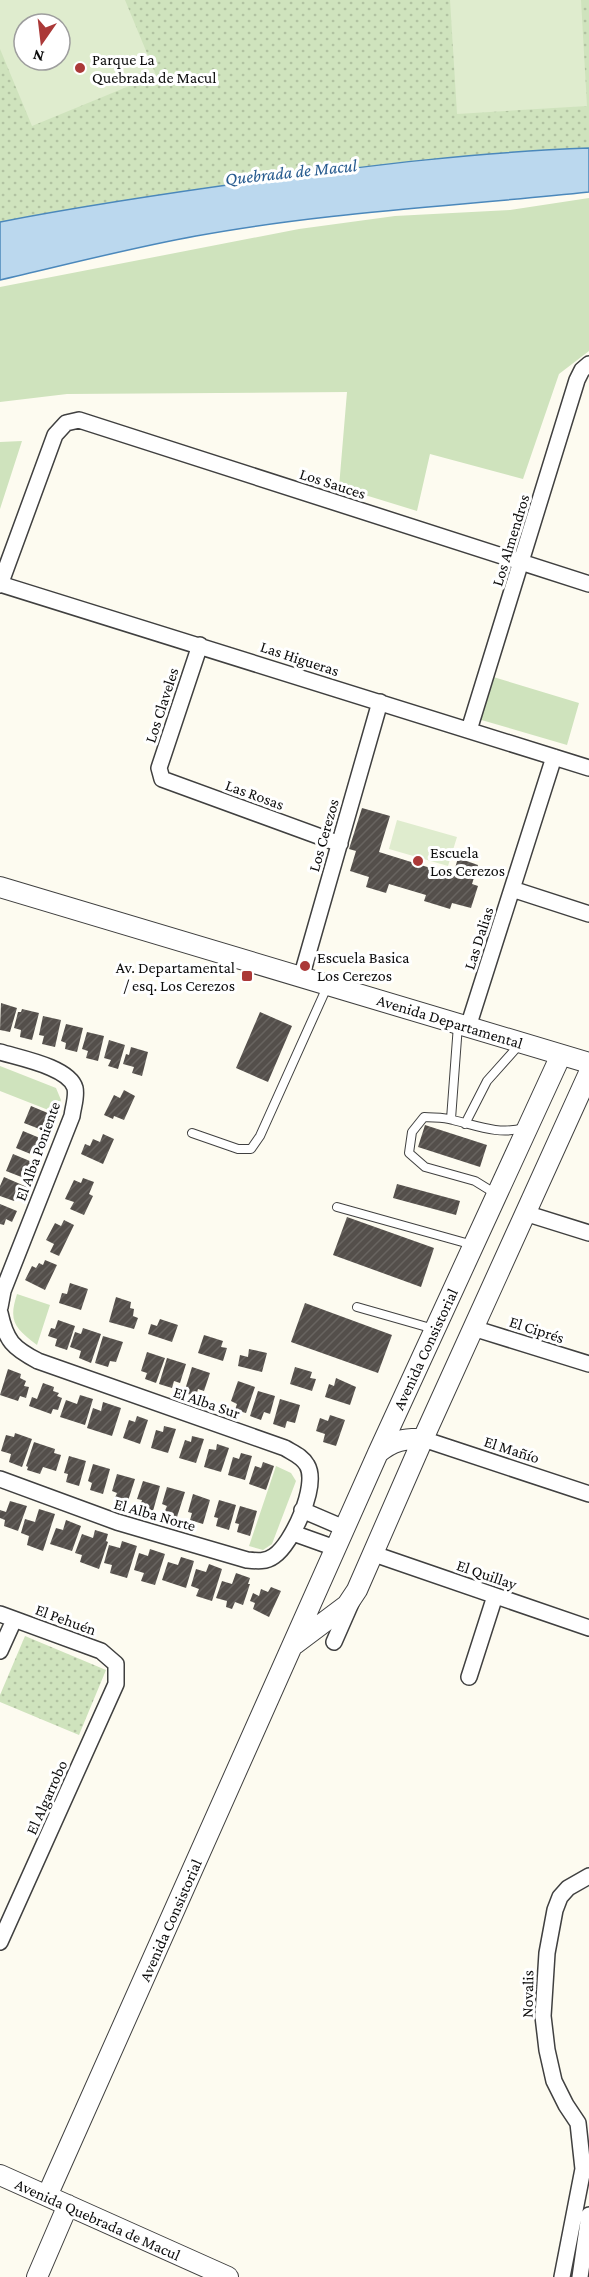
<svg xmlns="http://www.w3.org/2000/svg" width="589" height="2277" font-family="'Crimson Pro',serif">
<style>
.grass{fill:#cfe3bd}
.park{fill:url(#park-dots);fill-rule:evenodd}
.pitch{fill:#dfecce;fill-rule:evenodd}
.water{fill:#bbd8ee;stroke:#4b88bb;stroke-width:1.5}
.building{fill:url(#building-hatch)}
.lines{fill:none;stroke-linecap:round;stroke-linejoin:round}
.service-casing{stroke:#404040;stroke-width:10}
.minor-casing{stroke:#404040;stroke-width:18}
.tertiary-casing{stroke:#404040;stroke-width:22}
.service{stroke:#fff;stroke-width:8}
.minor{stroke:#fff;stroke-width:15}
.tertiary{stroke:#fff;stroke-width:20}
.poi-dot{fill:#ab3938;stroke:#fff;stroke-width:2}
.labels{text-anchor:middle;stroke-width:6;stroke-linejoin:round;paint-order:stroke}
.poi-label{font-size:16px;fill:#0d0d0d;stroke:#fff;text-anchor:start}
.street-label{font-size:16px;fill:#0d0d0d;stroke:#fff}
.water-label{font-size:18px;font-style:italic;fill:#275b8f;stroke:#fff}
</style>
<defs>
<pattern id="park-dots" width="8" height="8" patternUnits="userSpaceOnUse" patternTransform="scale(1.5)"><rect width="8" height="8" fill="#cfe3bd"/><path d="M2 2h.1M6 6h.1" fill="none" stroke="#b1c2a1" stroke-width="1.8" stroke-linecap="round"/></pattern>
<pattern id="building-hatch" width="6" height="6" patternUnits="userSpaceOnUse" patternTransform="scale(1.5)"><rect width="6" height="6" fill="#544f4b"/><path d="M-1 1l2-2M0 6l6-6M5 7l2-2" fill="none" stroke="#686460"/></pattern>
</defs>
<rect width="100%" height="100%" fill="#fdfbf0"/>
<path class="grass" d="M589 198V351L559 374 523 479 430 454 417 511 339 487 347 392 67 394 0 402V287L299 229 395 216 510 210Z
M22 441 0 509V442Z
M490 676 579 703 567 745 478 719Z
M0 1066 56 1088 61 1100 56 1113 0 1091Z
M17 1294 50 1305 37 1345C15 1328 8 1322 17 1294Z
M276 1466 291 1473 296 1481 272 1544 263 1550 249 1546Z"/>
<path class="park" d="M0 0H589V148C479 153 369 166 260 181 173 193 86 206 0 222ZM24 24H60V60H24Z
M25 1636 106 1670 79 1735 0 1702V1695Z"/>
<path class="pitch" d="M0 0H125L156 75 32 126 0 49ZM24 24H60V60H24Z
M450 0H581L587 106 457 114Z
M397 820 457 837 448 866 389 849Z"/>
<path class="water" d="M589 148V192C458 206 326 212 196 236 130 248 65 265 0 280V222C88 205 176 192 264 180 372 165 480 152 589 148Z"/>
<path class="building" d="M362 808 390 816 379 852 453 875 458 858 478 865 472 884 478 886 471 908 452 903 450 909 424 901 426 895 389 884 386 893 366 887 369 877 350 871 356 851 349 849Z
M1 1003 17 1008 10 1032 0 1030Z
M22 1009 39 1013 32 1040 20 1037 21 1030 14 1028 18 1012H21Z
M260 1012 292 1026 268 1082 236 1068Z
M43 1016 61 1020 55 1047 42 1044 44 1036 39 1035Z
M66 1024 83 1028 77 1052 65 1049 66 1043 61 1041Z
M87 1032 104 1036 98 1061 86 1058 88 1051 82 1049Z
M109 1040 125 1045 118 1069 108 1066 111 1060 104 1058Z
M131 1047 148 1052 142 1076 132 1073 134 1067 123 1064 126 1054 129 1055Z
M124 1090 135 1096 124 1120 114 1116 113 1119 104 1115 114 1095 120 1098Z
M31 1106 55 1116 50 1127 44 1124 42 1130 24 1123Z
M425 1125 487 1145 480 1167 418 1147Z
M23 1131 47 1141 42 1151 36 1149 33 1155 16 1148Z
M103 1134 114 1139 103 1164 81 1154 85 1144 90 1146 93 1139 100 1142Z
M13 1154 37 1164 33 1175 26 1172 24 1178 6 1171Z
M4 1177 27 1187 23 1198 17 1196 14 1201 0 1196V1186Z
M83 1178 94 1182 89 1194 93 1196 84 1215 70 1209 74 1202 65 1199 74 1180 81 1183Z
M397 1184 460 1201 456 1215 393 1198Z
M0 1204 17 1211 12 1222 6 1219 4 1225 0 1224Z
M347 1217 434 1248 421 1287 333 1255Z
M64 1220 74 1225 59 1256 50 1252 54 1244 46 1240 55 1223 61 1226Z
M45 1260 57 1265 45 1290 25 1280 32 1266 36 1268 39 1263 43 1265Z
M70 1283 88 1289 81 1310 59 1303 62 1293 67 1294Z
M116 1297 131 1302 130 1308 134 1309 133 1316 138 1318 134 1329 109 1322Z
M305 1303 392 1335 378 1373 291 1342Z
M160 1319 178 1325 172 1342 148 1334 151 1324 157 1326Z
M58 1320 75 1326 67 1350 55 1346 57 1339 48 1336 51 1328 55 1329Z
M83 1328 101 1334 91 1363 79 1358 81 1351 70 1347 75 1332 81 1334Z
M204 1335 223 1341 221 1347 227 1348 223 1361 198 1353Z
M103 1336 123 1342 116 1362 110 1361 108 1367 95 1363Z
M249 1349 267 1353 262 1372 238 1366 240 1355 248 1357Z
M147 1352 165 1358 156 1383 145 1379 147 1373 141 1371Z
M167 1358 186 1364 180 1383 174 1381 172 1388 159 1384Z
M192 1367 210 1373 204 1391 198 1389 196 1396 184 1393Z
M295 1367 312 1372 310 1378 316 1379 312 1391 290 1384Z
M8 1369 21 1374 20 1378 26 1381 24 1386 29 1387 26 1398 20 1396 18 1401 0 1395Z
M336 1378 356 1387 350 1405 325 1397 329 1384 334 1386Z
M238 1381 255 1387 246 1413 235 1410 237 1404 231 1401Z
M43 1383 54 1387 53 1391 59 1393 57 1396 62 1398 58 1410 53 1409 51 1414 29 1406 32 1397 37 1399Z
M258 1391 275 1396 270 1414 264 1412 261 1420 250 1416Z
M80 1395 93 1399 85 1425 60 1417 66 1400 77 1404Z
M280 1399 300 1405 295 1423 287 1421 285 1428 273 1424Z
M103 1402 121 1408 112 1436 87 1428 93 1408 101 1411Z
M330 1415 345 1420 336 1446 323 1442 325 1434 316 1431 320 1418 328 1421Z
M137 1416 148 1420 140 1444 123 1438 129 1420 135 1422Z
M164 1426 176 1429 168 1453 151 1448 156 1430 163 1432Z
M15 1433 32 1439 22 1467 9 1462 11 1454 1 1451 6 1435 14 1437Z
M192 1436 204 1439 196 1463 179 1458 185 1440 191 1442Z
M34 1442 55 1449 54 1453 61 1455 56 1471 43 1467 40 1474 27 1470 28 1467 26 1466Z
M217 1444 229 1448 221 1472 204 1467 209 1449 216 1450Z
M241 1453 252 1456 245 1480 228 1475 233 1457 239 1459Z
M69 1456 86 1461 79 1486 66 1482 68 1474 64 1473Z
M263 1462 274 1466 266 1490 249 1484 255 1466 261 1468Z
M93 1464 110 1469 103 1494 90 1490 92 1483 88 1481Z
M117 1474 135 1479 127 1504 114 1500 117 1493 112 1491Z
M143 1481 160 1486 153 1511 140 1507 142 1500 137 1499Z
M167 1487 185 1492 177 1517 164 1513 167 1506 162 1504Z
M193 1494 210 1500 203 1524 190 1520 192 1513 188 1512Z
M219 1500 236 1505 229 1530 216 1526 218 1518 214 1517Z
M10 1501 27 1506 18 1531 4 1526 5 1520 0 1518V1510L6 1512Z
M240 1506 257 1511 250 1536 237 1532 239 1524 235 1523Z
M39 1509 55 1514 43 1551 27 1545 29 1536 21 1533 25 1519 35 1522Z
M66 1520 81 1526 72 1551 50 1544 56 1528 63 1530Z
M95 1530 108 1534 106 1541 108 1542 99 1569 80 1562 82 1555 75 1553 82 1534 93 1538Z
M122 1541 137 1546 127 1578 110 1573 112 1565 104 1563 109 1545 120 1548Z
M150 1549 165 1554 155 1585 141 1581 144 1573 134 1570 139 1553 148 1556Z
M181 1557 194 1561 186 1588 162 1580 168 1562 178 1565Z
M209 1564 222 1569 212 1601 196 1596 199 1589 191 1586 196 1569 206 1572Z
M236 1573 250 1578 248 1584H250L243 1605 235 1602 232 1609 226 1607 227 1601 216 1598 222 1581 232 1584Z
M271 1587 281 1591 269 1617 253 1609 255 1603 250 1601 253 1593 259 1596 261 1589 268 1592Z"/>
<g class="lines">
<g class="service-casing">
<path id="service" d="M451 1119 458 1025
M465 1124 487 1081 520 1044
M192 1133 238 1149H251L260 1136 327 987
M496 1194 475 1181 425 1167 409 1153 412 1132 424 1117C434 1118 444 1117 453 1120 478 1126 499 1135 524 1128
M337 1207 473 1245
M357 1307 434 1329"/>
</g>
<g class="minor-casing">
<path id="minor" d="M0 584 589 768
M0 585 55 435 66 423 79 420 589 584
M200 645 159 768 162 779 340 844
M469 730 577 380 582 370 589 364
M512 889 589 914
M301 978 380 702
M468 1027 554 757
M0 1052C19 1058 69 1067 75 1088 77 1097 73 1107 72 1116L3 1291 0 1307
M525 1213 589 1233
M0 1313C6 1341 13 1348 38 1361L285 1448C293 1453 302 1456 307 1465 319 1485 292 1544 274 1556 266 1562 257 1561 247 1560L117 1522 0 1479
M473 1328 589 1364
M423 1439 589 1494
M302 1510 344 1528
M293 1533 335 1548
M374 1554 589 1628
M0 1614 101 1651 116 1664V1684L0 1942
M334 1642 352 1601
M0 1651 14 1620
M469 1677 495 1596
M562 2277 583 2169 578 2123 566 2105 554 2081 547 2050 543 2016 547 1953 555 1910 560 1897 568 1888 589 1876
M580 2277 589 2215"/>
</g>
<g class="tertiary-casing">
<path id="tertiary" d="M0 887 589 1063
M378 1453C392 1441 405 1438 423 1439
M295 1644 347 1605 357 1590 423 1439 589 1073
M0 2175 228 2277
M47 2196 378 1453 561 1055
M37 2277 68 2205"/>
</g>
<use href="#service" class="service"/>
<use href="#minor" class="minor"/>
<use href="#tertiary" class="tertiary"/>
</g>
<g class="poi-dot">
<circle cx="80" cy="68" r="6"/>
<circle cx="418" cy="861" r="6"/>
<circle cx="305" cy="966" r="6"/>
<rect x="241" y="970" width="12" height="12" rx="3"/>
</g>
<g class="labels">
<g class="poi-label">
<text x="92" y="65">Parque La<tspan x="92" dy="18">Quebrada de Macul</tspan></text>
<text x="430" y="858">Escuela<tspan x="430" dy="18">Los Cerezos</tspan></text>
<text x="317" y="963">Escuela Basica<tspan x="317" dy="18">Los Cerezos</tspan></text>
<text x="235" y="973" text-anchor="end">Av. Departamental<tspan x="235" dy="18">/ esq. Los Cerezos</tspan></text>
</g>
<g class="street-label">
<text transform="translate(333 483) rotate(18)" y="6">Los Sauces</text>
<text transform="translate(510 540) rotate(-73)" y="6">Los Almendros</text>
<text transform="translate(300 658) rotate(18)" y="6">Las Higueras</text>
<text transform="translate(161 705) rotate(-72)" y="6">Los Claveles</text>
<text transform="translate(255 794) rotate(20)" y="6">Las Rosas</text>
<text transform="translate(323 835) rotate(-74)" y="6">Los Cerezos</text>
<text transform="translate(478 938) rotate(-72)" y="6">Las Dalias</text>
<text transform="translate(450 1021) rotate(17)" y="6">Avenida Departamental</text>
<text transform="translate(37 1151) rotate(-70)" y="6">El Alba Poniente</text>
<text transform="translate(537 1329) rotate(18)" y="6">El Ciprés</text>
<text transform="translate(425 1349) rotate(-65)" y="6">Avenida Consistorial</text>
<text transform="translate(207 1402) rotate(19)" y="6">El Alba Sur</text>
<text transform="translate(512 1449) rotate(18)" y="6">El Mañío</text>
<text transform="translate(155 1514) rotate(16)" y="6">El Alba Norte</text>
<text transform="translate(487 1574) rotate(19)" y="6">El Quillay</text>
<text transform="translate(66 1619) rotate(20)" y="6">El Pehuén</text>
<text transform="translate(46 1797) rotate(-66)" y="6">El Algarrobo</text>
<text transform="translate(170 1920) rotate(-66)" y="6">Avenida Consistorial</text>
<text transform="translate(527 1994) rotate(-89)" y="6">Novalis</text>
<text transform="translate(98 2219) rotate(24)" y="6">Avenida Quebrada de Macul</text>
</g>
<g class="water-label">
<text transform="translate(291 172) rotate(-6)" y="6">Quebrada de Macul</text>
</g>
</g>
<g transform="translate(42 42) rotate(194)"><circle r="28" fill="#ffffff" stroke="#9e9e9e" stroke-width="1.5"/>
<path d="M0-4.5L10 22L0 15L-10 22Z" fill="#ab3938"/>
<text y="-9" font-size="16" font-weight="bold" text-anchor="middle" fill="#0d0d0d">N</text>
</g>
</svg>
